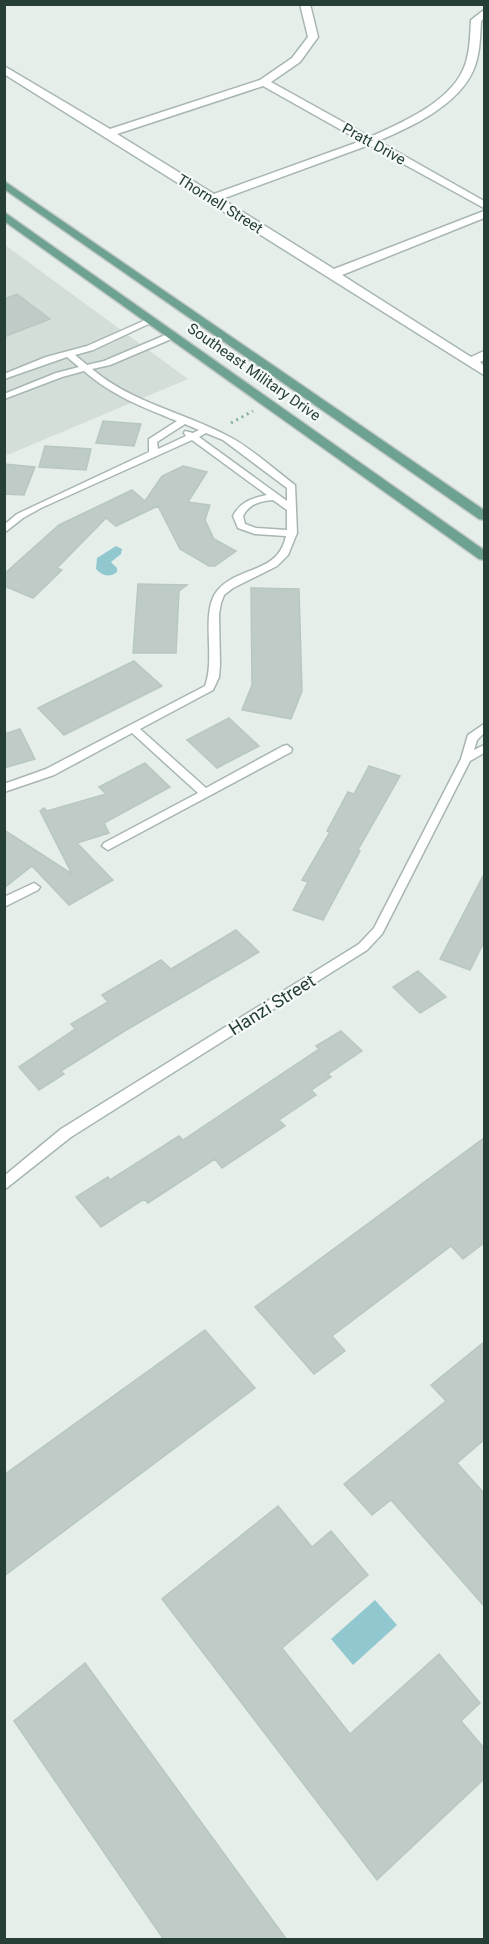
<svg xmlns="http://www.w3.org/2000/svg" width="489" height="1944" font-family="Roboto,sans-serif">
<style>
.built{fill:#d4ded9}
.water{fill:#91c8cf}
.building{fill:#becbc6;stroke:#b8c7c0;stroke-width:1.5}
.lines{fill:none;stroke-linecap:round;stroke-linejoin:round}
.service-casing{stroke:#a8b6b1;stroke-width:3}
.minor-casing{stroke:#a8b6b1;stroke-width:3}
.primary-casing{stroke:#c2c9c7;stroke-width:3}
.path{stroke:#88b0a1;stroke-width:3;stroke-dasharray:2 4;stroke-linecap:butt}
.service{fill:#fff;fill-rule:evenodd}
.minor{fill:#fff;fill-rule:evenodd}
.primary{fill:#6da191;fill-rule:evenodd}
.labels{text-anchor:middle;stroke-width:4.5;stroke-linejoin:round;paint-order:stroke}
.far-street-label{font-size:15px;fill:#253f37;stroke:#f6faf8}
.street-label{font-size:18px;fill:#253f37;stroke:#f6faf8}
</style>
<rect width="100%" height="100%" fill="#e6eeea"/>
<path class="built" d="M5 245 188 379 5 456Z"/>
<path class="water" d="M116 546 122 549 121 554 111 562 117 568V572C110 578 102 576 96 569L97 558Z
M375 1600 397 1625 353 1665 331 1639Z"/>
<path class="building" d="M17 294 50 319 4 337V299Z
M103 421 141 424 134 446 96 443Z
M45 446 91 449 86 470 39 467Z
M4 464 35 467 24 495 4 494Z
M183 466 207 472 188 502 210 505 205 520 214 539 236 551 215 566H209L180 549 158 506 116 526 106 518 57 568 62 570 33 598 4 586V574L59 525 132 490 145 501 162 476Z
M138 584 187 585 179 591 176 653H133Z
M251 588 299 589 302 691 291 719 242 710 252 685Z
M134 661 162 686 64 735 38 708Z
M229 718 259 746 217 768 187 740Z
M20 729 35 759 4 768V734Z
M145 763 170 787 104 823 109 833 77 843 113 880 69 905 32 866 4 888V830L72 874 40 811 44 808 47 811 106 794 99 787Z
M369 766 400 776 358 850 360 851 323 920 293 910 308 882 302 880 330 832 327 831 348 792 354 794Z
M484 874V942L470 970 440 959Z
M236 930 259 952 123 1032 61 1071 64 1074 39 1090 19 1067 75 1029 71 1024 108 1002 102 995 161 960 171 969Z
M418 971 446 997 420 1013 393 987Z
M341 1031 362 1051 328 1074 331 1077 311 1090 316 1095 279 1120 285 1126 222 1168 215 1159 148 1203 144 1199 101 1227 76 1197 108 1177 110 1180 179 1136 183 1140 319 1049 316 1046Z
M484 1138V1243L463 1259 451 1246 332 1336 345 1351 314 1374 255 1307Z
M205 1330 255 1388 4 1576V1475Z
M484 1342V1440L457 1463 484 1493V1606L391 1500 372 1515 344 1484 446 1401 431 1385Z
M278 1506 312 1547 331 1531 368 1575 282 1648 350 1734 439 1654 480 1703 461 1721 484 1748V1779L377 1880 162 1599Z
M85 1663 287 1940H164L14 1721Z"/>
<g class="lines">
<g class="service-casing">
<path id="service" d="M150 318 157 320 93 350 75 355 87 365 104 361 170 333H176V337L110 365 92 369C132 403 183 412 228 436 250 447 275 470 295 485L297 533 288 555 277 566 233 588 224 595 221 603 219 614 220 665 219 677 213 690 140 729 206 788 283 746 287 745 292 749 291 752 108 850 102 846 104 843 198 793 132 733 54 775 4 792V784L46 769 205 686C216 657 200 613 217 591 238 565 278 575 286 536L255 534 238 528 233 516C240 502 252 498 267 495L192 440 41 508 23 518 4 533V525L17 514 149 452V439L177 421C142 407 113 396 84 371L62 377 4 399V394L56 373 79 367 67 357 4 379V374L46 357 87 346ZM185 424 199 430 193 433 185 431 184 433 186 436 158 449 157 442ZM206 433 223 440 287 488V501L199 437ZM273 500 287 510V530L256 528 245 524 243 516C249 504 260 501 273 500Z
M484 724V733L477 740 474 750 484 745V753L470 761 382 934 367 950 71 1137 4 1190V1176L61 1129 359 944 374 928 461 759 468 735Z
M34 883 40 887 38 890 4 907V897Z"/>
</g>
<g class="minor-casing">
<path id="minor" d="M300 4H310L318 37 300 62 271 82 370 137C401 123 448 103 463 70 470 55 470 37 471 20L484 10V18L481 21C480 38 480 55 473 71 457 106 411 127 378 141L484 201V208L369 145 222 199 334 269 484 211V218L342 275 471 357 484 351V360L480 362 484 366V375L4 74V66L110 129 260 80 292 58 308 37ZM263 86 361 141 214 194 117 134Z"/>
</g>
<g class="primary-casing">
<path id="primary" d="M4 181 484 510V520L479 519 4 189Z
M4 212 484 550V560L479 559 4 221Z"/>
</g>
<path class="path" d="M231 423 253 411"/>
<use href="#service" class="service"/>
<use href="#minor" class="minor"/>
<use href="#primary" class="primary"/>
</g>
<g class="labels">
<g class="far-street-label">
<text transform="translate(374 144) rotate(29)" y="5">Pratt Drive</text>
<text transform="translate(220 204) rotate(32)" y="5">Thornell Street</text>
<text transform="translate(254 372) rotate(35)" y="5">Southeast Military Drive</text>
</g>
<g class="street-label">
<text transform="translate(272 1005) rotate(-32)" y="6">Hanzi Street</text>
</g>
</g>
<rect width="489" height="1944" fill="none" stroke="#253f37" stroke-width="12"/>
</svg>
